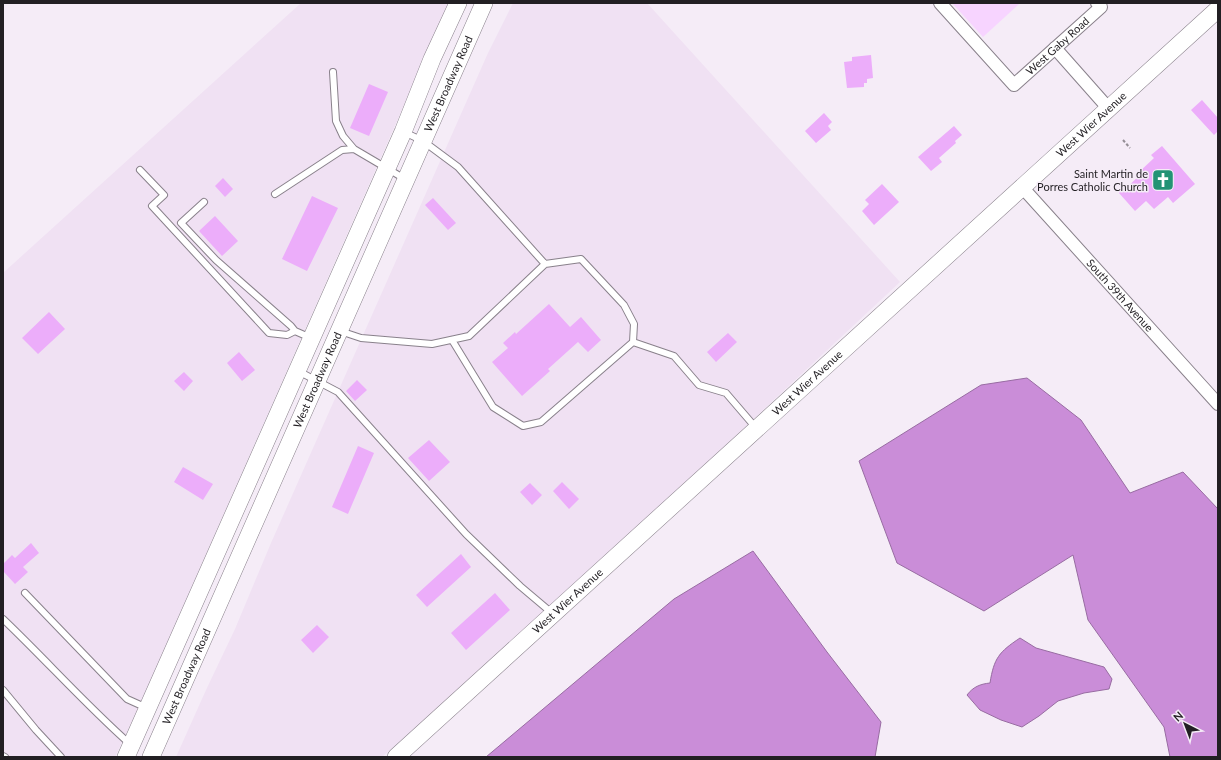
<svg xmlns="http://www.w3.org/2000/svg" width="1221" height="760" font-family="Lato,sans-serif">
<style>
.built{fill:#f0e1f3}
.green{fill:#f7d4ff}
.water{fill:#ca8dd8;stroke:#986ca2}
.building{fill:#ecadfa}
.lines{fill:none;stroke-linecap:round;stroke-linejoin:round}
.lane-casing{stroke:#89818b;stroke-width:8}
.street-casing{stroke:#89818b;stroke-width:14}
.secondary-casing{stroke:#89818b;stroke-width:18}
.path{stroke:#948e95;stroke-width:2;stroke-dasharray:3 2;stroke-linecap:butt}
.lane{stroke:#fff;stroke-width:6}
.street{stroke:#fff;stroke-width:12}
.secondary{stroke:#fff;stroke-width:17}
.labels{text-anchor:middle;stroke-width:3;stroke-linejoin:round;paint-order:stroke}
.street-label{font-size:11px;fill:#221f23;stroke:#f5ecf7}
.poi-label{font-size:11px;fill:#221f23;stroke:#f5ecf7;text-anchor:end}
</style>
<rect width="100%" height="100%" fill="#f5ecf7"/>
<path class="built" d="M301 3H449L141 702 115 757H3V273Z
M513 3H647L900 282 623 541 382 757H176L206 690 235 629 271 543 488 53Z"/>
<path class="green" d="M952 3H1017L1019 4 983 37Z"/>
<path class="water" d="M1027 378 1081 420 1130 493 1183 472 1218 509V757H1170L1164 727 1088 620 1073 555 984 611 897 563 859 461 981 385Z
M753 551 827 652 881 722 875 757H486L674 599Z
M1020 638 1036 648 1104 667 1112 679 1109 689 1084 693 1058 701 1039 716 1022 727 1001 720 980 710 967 695C973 687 980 684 990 683 994 658 999 652 1020 638Z"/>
<path class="building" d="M871 55 873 78 867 79V83H864V87L847 88 844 62 852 61V57Z
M369 84 388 92 369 136 350 128Z
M1202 100 1218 118V131L1214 135 1191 110Z
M824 113 832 122 828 126 831 130 816 143 805 131Z
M954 126 962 135 955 141 956 143 939 158 942 162 931 171 918 157Z
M1162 146 1195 184 1173 203 1168 197 1154 209 1146 201 1135 211 1119 193 1124 187 1125 189 1139 176 1137 174 1154 158 1151 155Z
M223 178 233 189 225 197 215 186Z
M882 184 899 202 874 225 862 211 869 204 865 200Z
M312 196 338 208 307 271 282 259Z
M433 198 456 223 448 230 425 205Z
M215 216 238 241 222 256 199 231Z
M549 304 570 327 581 317 601 340 588 352 578 342 548 369 550 371 522 396 492 362 508 348 503 343 515 332 516 334Z
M49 312 65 329 38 354 22 338Z
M728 333 737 342 716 362 707 352Z
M239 352 255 370 242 381 227 363Z
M184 372 193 381 184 391 174 381Z
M357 380 367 390 355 401 346 391Z
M429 440 450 462 429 481 408 458Z
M358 446 374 453 348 514 332 507Z
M183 467 213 484 203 500 174 482Z
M562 482 579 499 569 509 553 491Z
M530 483 542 495 532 505 520 492Z
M31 543 39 553 23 567 28 572 15 584 3 571V564L12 555 15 558Z
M461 554 471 567 427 607 416 595Z
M495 593 510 610 466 650 451 633Z
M317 625 329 637 313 653 301 640Z"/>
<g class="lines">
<g class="lane-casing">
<path id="lane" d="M333 72 336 121 343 136 354 149 405 179
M404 132 423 141 458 167 545 264
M140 170 164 195 152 206 269 333 287 335 295 331 311 338
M275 194 342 150 354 149
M204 202 181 223 216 260 291 326 295 331
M340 331 361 338 432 344 469 336 545 264 581 259 624 305 634 324 633 342 541 422 523 426 493 407 452 340
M633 342 674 356 699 385 726 393 756 428
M298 371 338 392 466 534 520 586 552 613
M25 593 127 699 147 708
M3 619C46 660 86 705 130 744
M3 690 36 730 61 757
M3 756 5 757"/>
</g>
<g class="street-casing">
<g id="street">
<path id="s1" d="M940 3 1014 85 1101 7 1097 3"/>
<path d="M1055 48 1109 109"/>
<path id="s2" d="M1022 187 1218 404"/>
</g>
</g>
<g class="secondary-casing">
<g id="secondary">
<path d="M126 757 403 132 432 59 458 3"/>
<path id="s3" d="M151 757 484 3"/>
<path id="s4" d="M396 757 1218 9"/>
</g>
</g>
<path class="path" d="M1123 140 1130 148"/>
<use href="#lane" class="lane"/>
<use href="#street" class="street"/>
<use href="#secondary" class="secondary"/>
</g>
<defs>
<g id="church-square" transform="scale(1.15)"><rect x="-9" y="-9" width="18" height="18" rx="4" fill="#239375" stroke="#f5ecf7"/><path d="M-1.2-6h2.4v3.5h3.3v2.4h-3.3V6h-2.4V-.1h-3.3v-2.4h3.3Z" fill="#fff"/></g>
</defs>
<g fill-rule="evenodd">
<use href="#church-square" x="1163" y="180"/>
</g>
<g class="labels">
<g class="street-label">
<text dy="4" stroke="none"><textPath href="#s1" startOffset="169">West Gaby Road</textPath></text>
<text dy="4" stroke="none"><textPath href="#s3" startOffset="736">West Broadway Road</textPath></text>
<text dy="4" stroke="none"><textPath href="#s4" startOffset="940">West Wier Avenue</textPath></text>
<text dy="4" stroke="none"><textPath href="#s2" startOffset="146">South 39th Avenue</textPath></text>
<text dy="4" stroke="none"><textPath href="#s3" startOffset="412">West Broadway Road</textPath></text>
<text dy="4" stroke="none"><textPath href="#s4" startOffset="556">West Wier Avenue</textPath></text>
<text dy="4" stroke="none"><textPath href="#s4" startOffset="232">West Wier Avenue</textPath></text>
<text dy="4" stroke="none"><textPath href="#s3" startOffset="88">West Broadway Road</textPath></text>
</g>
<g class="poi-label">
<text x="1148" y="178">Saint Martin de<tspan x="1148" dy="13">Porres Catholic Church</tspan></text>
</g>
</g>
<rect width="1221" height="760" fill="none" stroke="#221f23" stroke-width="8"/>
<g transform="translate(1185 724) rotate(318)" stroke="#f5ecf7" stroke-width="3" paint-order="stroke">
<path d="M0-3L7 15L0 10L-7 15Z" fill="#221f23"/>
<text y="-6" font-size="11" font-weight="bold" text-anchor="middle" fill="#221f23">N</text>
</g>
</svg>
